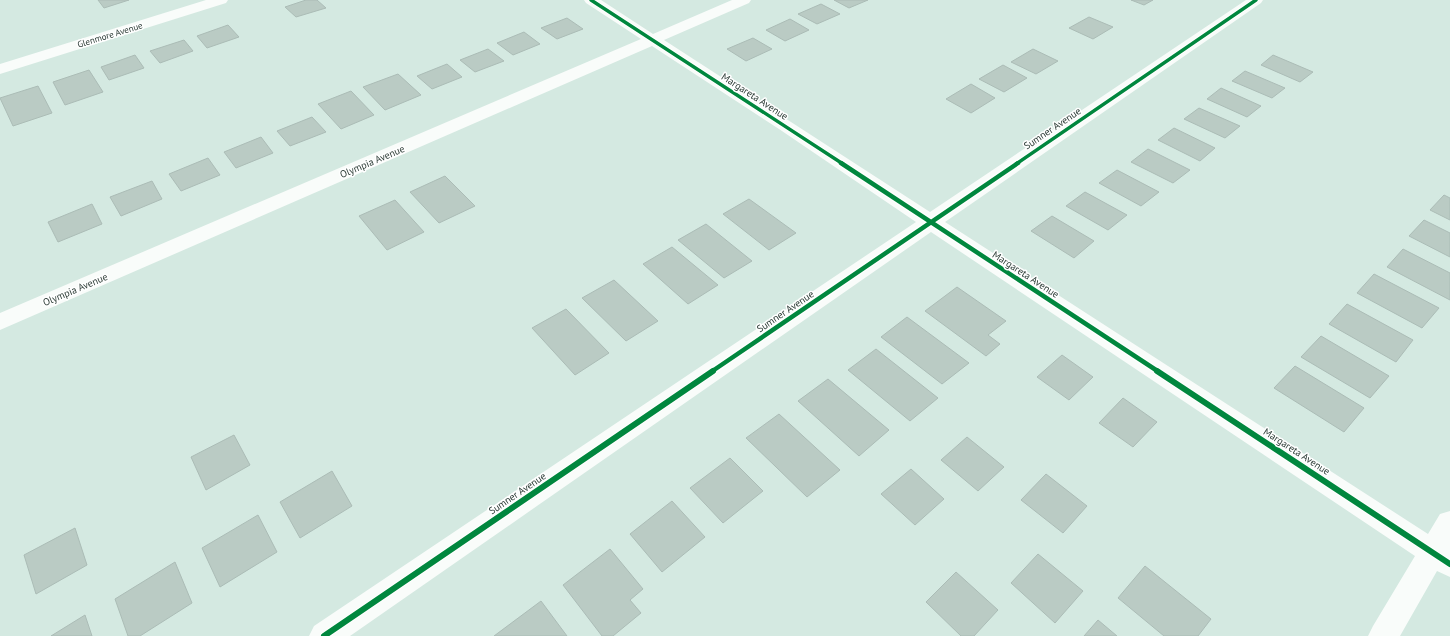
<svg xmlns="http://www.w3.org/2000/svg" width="1450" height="636" font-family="'PT Sans',sans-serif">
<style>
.building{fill:#bacbc4;stroke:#abbcb6}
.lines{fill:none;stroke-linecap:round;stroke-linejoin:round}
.minor{fill:#f9fcfa;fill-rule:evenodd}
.cycleway-far2-casing{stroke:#fff;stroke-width:5.5}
.cycleway-far1-casing{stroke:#fff;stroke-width:7}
.cycleway-casing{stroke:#fff;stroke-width:8}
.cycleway-far2{stroke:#00873e;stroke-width:3.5}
.cycleway-far1{stroke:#00873e;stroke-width:4.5}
.cycleway{stroke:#00873e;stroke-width:6}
.labels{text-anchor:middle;stroke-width:3;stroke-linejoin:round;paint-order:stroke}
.far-street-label{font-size:9px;fill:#2b3b35;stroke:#fff}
.street-label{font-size:10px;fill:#2b3b35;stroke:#fff}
</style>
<rect width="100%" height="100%" fill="#d4e9e1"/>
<path class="building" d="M98 0H129L104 8Z
M306 0H317L326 8 296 17 285 7Z
M834 0H868L849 8Z
M1131 0H1153L1144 5Z
M821 4 840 14 817 24 798 14Z
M1089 17 1113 27 1093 39 1069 28Z
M567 18 583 29 557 39 541 28Z
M790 19 809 30 785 41 766 30Z
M228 25 239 37 207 48 197 36Z
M524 32 540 44 513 55 497 43Z
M753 38 772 49 746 61 727 49Z
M184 40 193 51 160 63 150 51Z
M488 49 504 61 475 72 460 60Z
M1033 49 1058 61 1036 74 1011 62Z
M135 55 144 68 109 80 101 67Z
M1273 55 1313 72 1300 82 1261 65Z
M447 64 462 77 432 89 417 76Z
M1003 65 1027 78 1004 92 979 79Z
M89 70 103 92 65 105 53 82Z
M1245 71 1285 88 1272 98 1232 81Z
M398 74 421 95 385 110 363 87Z
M971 84 995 98 971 113 946 99Z
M38 86 52 113 13 126 0 98Z
M1221 88 1261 106 1247 117 1207 99Z
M351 91 374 115 341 129 318 104Z
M1199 108 1240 126 1225 138 1184 119Z
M312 117 326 132 290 146 277 131Z
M1174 128 1215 148 1200 161 1158 140Z
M261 137 273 153 236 168 224 152Z
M1148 149 1190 170 1173 183 1131 162Z
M208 158 220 175 181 191 169 174Z
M1117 170 1159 192 1141 206 1099 183Z
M445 176 475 206 439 223 410 192Z
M152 181 162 199 121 216 110 197Z
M1085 192 1127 215 1108 230 1066 206Z
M1444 195 1450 198V220L1430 210Z
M749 199 796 233 769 250 723 214Z
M395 200 424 232 387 250 359 216Z
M92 204 102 224 58 242 48 222Z
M1052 216 1094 241 1074 258 1031 231Z
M1424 220 1450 233V257L1409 236Z
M706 224 752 261 724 278 678 240Z
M672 247 718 285 688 304 643 264Z
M1403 249 1450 273V300L1387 267Z
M1374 274 1439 308 1422 328 1357 293Z
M614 280 658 321 626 341 582 298Z
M957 287 1006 321 988 335 1000 344 986 356 925 311Z
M1347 304 1413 340 1396 362 1329 324Z
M566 309 609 353 575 375 532 328Z
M907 317 969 363 942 384 881 337Z
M1321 336 1389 376 1370 398 1301 357Z
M876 349 938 398 910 421 848 370Z
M1062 355 1093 377 1069 400 1037 377Z
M1295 366 1364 408 1344 432 1274 388Z
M828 379 889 430 859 456 798 401Z
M1123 398 1157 422 1133 447 1099 423Z
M779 414 840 470 807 497 746 438Z
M234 435 250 465 206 490 191 457Z
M967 437 1004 467 978 491 941 460Z
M730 458 763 491 723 523 690 488Z
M911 469 944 499 915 525 881 494Z
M332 471 352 506 300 538 280 502Z
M1046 474 1087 506 1063 533 1021 500Z
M672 501 705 537 662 572 630 534Z
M258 515 277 552 220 587 202 548Z
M75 528 87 565 36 594 24 555Z
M610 549 643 589 630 600 641 613 613 636H602L563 585Z
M1038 554 1083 591 1055 623 1011 583Z
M175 562 192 603 140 636H128L115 599Z
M1145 566 1211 619 1198 636H1164L1118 598Z
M956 572 998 610 974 636H961L926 602Z
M541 601 567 636H494Z
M85 615 92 636H51Z
M1098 620 1117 636H1084Z"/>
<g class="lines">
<path class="minor" d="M206 0H228L226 3 0 74V64Z
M584 0H601L653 34 732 0H751L749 3 664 40 930 212 1246 0H1263L1261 3 945 222 1428 534 1440 514 1450 511V577L1437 571 1400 636H1368L1373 626 1415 556 931 232 350 636H309L314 626 916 222 779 129 652 46 0 330V313L641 39 586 3Z"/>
<g class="cycleway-far2-casing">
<path id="cycleway-far2" d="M591 0 843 164
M1016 164 1256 0"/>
</g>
<g class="cycleway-far1-casing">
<path id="cycleway-far1" d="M841 163 1159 372
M711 372 1018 163"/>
</g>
<g class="cycleway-casing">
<path id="cycleway" d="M1157 371 1450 564
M324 636 713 371"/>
</g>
<use href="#cycleway-far2" class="cycleway-far2"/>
<use href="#cycleway-far1" class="cycleway-far1"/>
<use href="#cycleway" class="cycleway"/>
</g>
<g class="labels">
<g class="far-street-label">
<text transform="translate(110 35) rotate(-17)" y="3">Glenmore Avenue</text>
</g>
<g class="street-label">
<text transform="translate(755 96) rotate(33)" y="4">Margareta Avenue</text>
<text transform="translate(1052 128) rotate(-34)" y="4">Sumner Avenue</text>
<text transform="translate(372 161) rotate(-23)" y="4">Olympia Avenue</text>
<text transform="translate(1026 274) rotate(33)" y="4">Margareta Avenue</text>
<text transform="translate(75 289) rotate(-23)" y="4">Olympia Avenue</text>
<text transform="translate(785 311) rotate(-34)" y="4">Sumner Avenue</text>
<text transform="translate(1297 451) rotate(33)" y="4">Margareta Avenue</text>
<text transform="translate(517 493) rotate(-34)" y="4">Sumner Avenue</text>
</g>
</g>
</svg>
